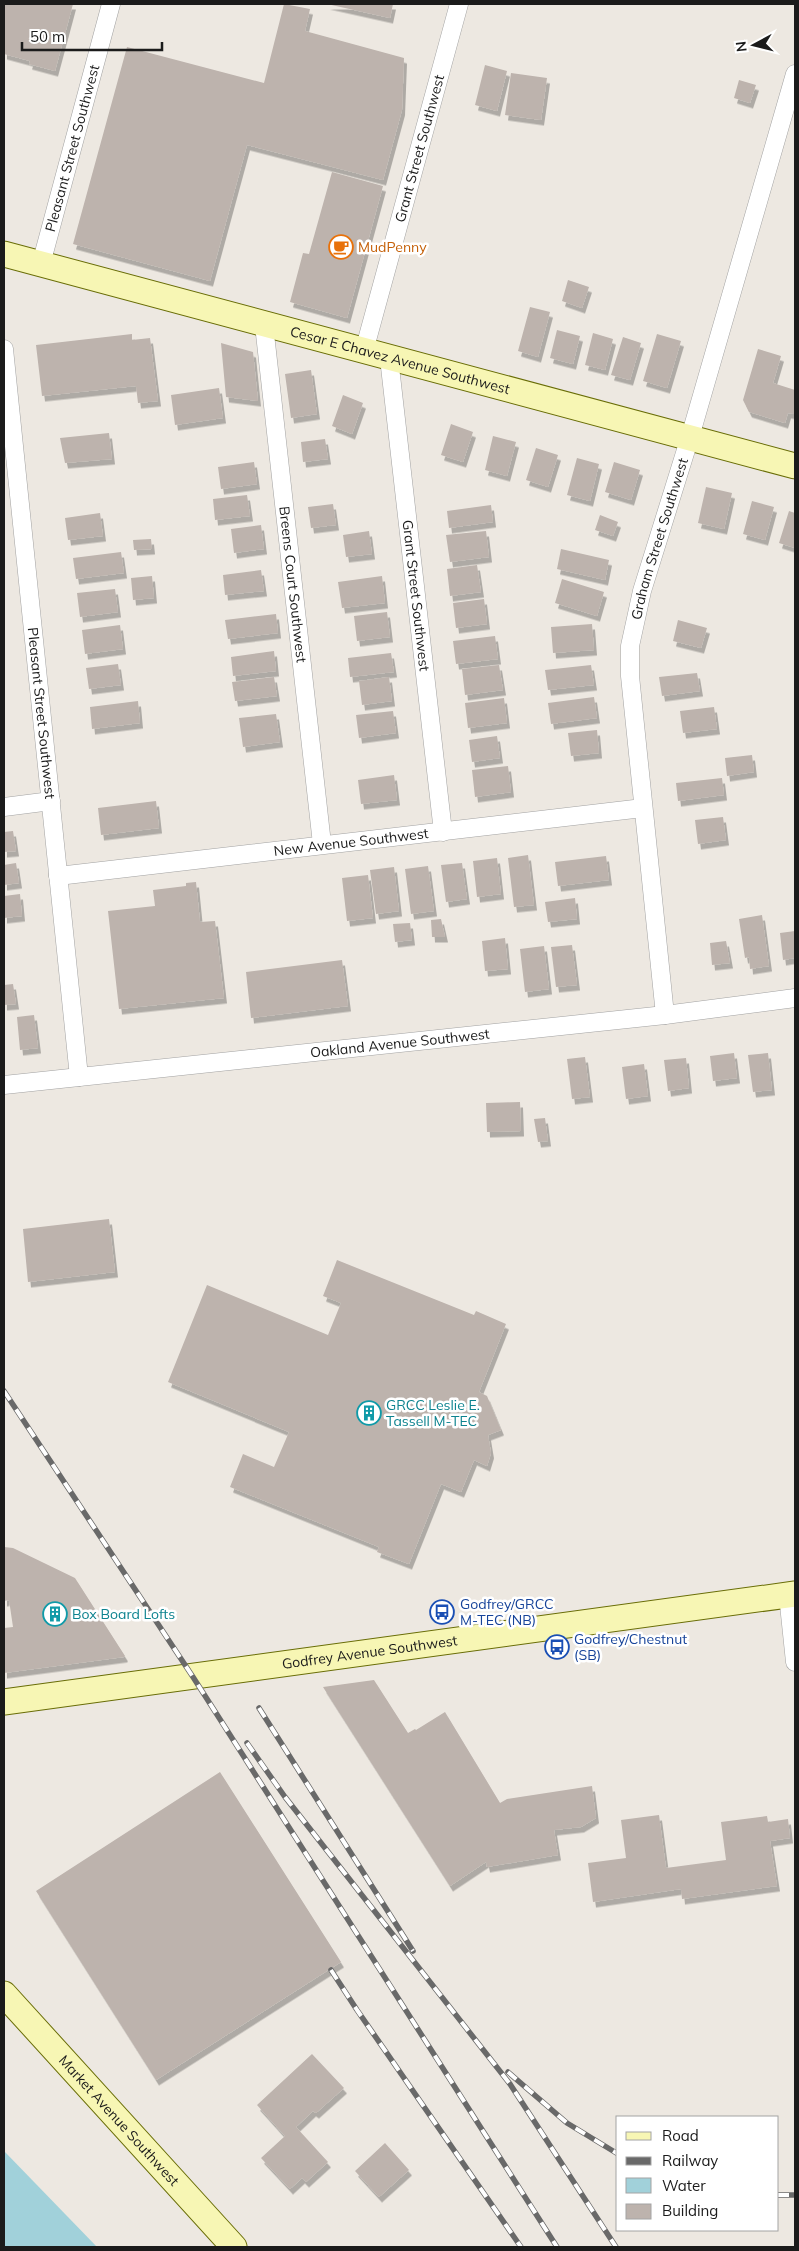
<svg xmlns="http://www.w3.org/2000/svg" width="799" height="2251" font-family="Mulish,sans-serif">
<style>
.water{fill:#a1d1da}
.building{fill:#bdb3ad;filter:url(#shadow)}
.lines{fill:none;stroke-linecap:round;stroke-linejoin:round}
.minor-casing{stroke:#a2a2a2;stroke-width:19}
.secondary-casing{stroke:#696d07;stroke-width:27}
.minor{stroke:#fff;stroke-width:18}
.secondary{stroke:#f7f6b4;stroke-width:25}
.rail-casing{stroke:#696969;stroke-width:5.5}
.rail{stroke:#fff;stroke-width:4;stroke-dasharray:11;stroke-linecap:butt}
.labels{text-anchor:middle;stroke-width:5;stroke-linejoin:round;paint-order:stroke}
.street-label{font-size:14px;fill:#1b1b1b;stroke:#fff}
.food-label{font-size:14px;fill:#c56008;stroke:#fff;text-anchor:start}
.culture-label{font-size:14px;fill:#0d838f;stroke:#fff;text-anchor:start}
.transit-label{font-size:14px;fill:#164399;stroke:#fff;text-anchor:start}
</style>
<defs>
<filter id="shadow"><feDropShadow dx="3" dy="5.5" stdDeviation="0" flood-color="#0004"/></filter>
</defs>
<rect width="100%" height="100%" fill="#ede8e1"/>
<path class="water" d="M4 2151 97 2247H4Z"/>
<path class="building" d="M4 4H73L55 71 29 64 30 61 4 54Z
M284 4 310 9 305 31 404 58 402 110 383 180 247 145 210 281 73 244 127 47 264 83Z
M327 4H393L390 18Z
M485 65 507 71 497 111 475 105Z
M511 73 547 78 541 120 505 115Z
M739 80 756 85 750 103 734 98Z
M332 172 383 186 347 318 290 302 303 253 309 254Z
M568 280 589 287 582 308 562 301Z
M530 307 550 312 538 357 518 351Z
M557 330 580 336 573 364 550 358Z
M593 333 613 339 605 370 585 365Z
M132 334V340L150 338 158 401 138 403 136 386 42 396 36 345Z
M657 334 681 341 667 388 643 381Z
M623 337 641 343 630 380 611 375Z
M221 343 253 352 258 401 226 397Z
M758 349 781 356 773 383 795 390 794 414 788 413 785 423 749 412 743 400Z
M311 370 317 414 291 418 285 374Z
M219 388 223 418 175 425 171 395Z
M343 395 363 403 352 434 332 426Z
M451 424 473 432 463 462 441 455Z
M109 433 112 459 65 463 60 438Z
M493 436 516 442 507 476 485 470Z
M325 439 328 459 303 462 301 442Z
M536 448 558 455 548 487 526 480Z
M577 458 599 464 590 501 567 495Z
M254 462 257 484 221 489 218 467Z
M614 462 640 470 631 500 605 492Z
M706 487 732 493 724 529 698 523Z
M247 495 250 516 215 520 213 499Z
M752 501 774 507 765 540 743 534Z
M333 504 336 525 311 528 308 507Z
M491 505 493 522 449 528 447 511Z
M789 511 795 513V548L779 543Z
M100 513 103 536 68 540 65 518Z
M600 515 618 522 613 536 595 530Z
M261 525 264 549 234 553 231 529Z
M369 531 372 554 346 557 343 535Z
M486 531 489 557 450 562 446 535Z
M151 539 152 549 134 550 133 540Z
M561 549 609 560 605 580 557 569Z
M121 552 124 573 76 579 73 558Z
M477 565 481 592 450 596 447 569Z
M261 570 264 591 225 595 223 575Z
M152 576 154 598 133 600 131 578Z
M382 576 385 603 342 608 338 582Z
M562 579 604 592 597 616 555 603Z
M115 589 118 612 80 617 77 593Z
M484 599 487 624 456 628 453 603Z
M387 612 390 637 357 641 354 616Z
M276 614 278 633 228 639 225 620Z
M678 620 707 628 701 648 673 641Z
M592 624 594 650 553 653 551 627Z
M120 625 123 649 85 654 82 630Z
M495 636 498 659 456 664 453 641Z
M274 651 276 671 233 676 231 657Z
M391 653 394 672 350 677 348 658Z
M118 664 121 685 89 689 86 668Z
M499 665 503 690 465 695 462 669Z
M591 665 594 685 548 690 545 670Z
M697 673 700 691 662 696 659 677Z
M274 677 277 696 235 701 232 682Z
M389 677 392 701 362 705 359 681Z
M594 697 597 718 551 724 548 703Z
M504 698 507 723 468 728 465 703Z
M138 701 140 723 92 729 90 707Z
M714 707 717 729 683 733 680 711Z
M393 711 396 733 359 738 356 715Z
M276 714 280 742 243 747 239 718Z
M597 730 599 753 571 756 568 733Z
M497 736 500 758 472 762 469 740Z
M752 755 754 772 727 776 725 758Z
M508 766 511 792 475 797 472 770Z
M394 775 397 800 361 804 358 780Z
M722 778 724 795 678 801 676 783Z
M156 801 159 828 101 835 98 808Z
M723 817 726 840 698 844 695 820Z
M13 831 16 851 4 852V832Z
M528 855 534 905 514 907 508 858Z
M606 856 609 880 558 886 555 862Z
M497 858 501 894 477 897 473 861Z
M16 863 19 883 4 885V865Z
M462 863 467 899 446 902 441 865Z
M428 866 434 911 411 914 405 869Z
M394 867 399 911 376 914 370 870Z
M368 875 373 918 347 921 342 878Z
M196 882 200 922 215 921 224 998 119 1009 108 911 155 906 153 890 186 886V883Z
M20 894 22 916 4 918V896Z
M575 898 577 919 548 922 545 902Z
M762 915 769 966 750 969 749 957 745 958 739 919Z
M441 919 445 937H432L431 920Z
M410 923 412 940 395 942 393 924Z
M795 931V958L783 960 780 933Z
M505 938 508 969 485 971 482 941Z
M726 941 730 963 712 965 710 943Z
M572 945 577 985 556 987 551 947Z
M544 946 549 989 525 992 520 949Z
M342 960 348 1006 251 1018 246 972Z
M13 984 16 1004 4 1005V985Z
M34 1015 38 1048 20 1050 17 1017Z
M734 1053 737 1078 713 1081 710 1056Z
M768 1053 772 1090 753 1092 748 1055Z
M585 1057 590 1097 572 1099 567 1059Z
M686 1058 689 1088 668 1091 664 1060Z
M644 1064 648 1096 626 1099 622 1067Z
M520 1102 521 1131 487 1132 486 1103Z
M545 1118 548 1141 538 1142 534 1119Z
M109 1219 115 1272 28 1282 23 1229Z
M337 1260 474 1315 476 1311 506 1324 479 1392 487 1396 501 1430 488 1435 491 1453 487 1466 474 1460 461 1492 441 1484 409 1564 377 1552 379 1547 230 1487 243 1454 274 1467 289 1432 168 1382 207 1285 328 1335 341 1303 323 1296Z
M4 1547 13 1548 75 1578 125 1656 124 1657 4 1673V1628L13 1627 9 1600 4 1601Z
M374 1680 408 1733 415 1729 416 1730 445 1712 500 1803 507 1799 592 1786 596 1818 581 1827 554 1830 558 1855 487 1867 486 1862 450 1886 323 1687Z
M220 1772 341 1962 156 2080 36 1891Z
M659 1815 666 1868 726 1860 721 1822 767 1816 768 1822 788 1819 790 1838 770 1841 777 1886 682 1899 681 1889 593 1902 588 1863 626 1858 621 1820Z
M312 2054 344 2088 316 2113 313 2111 296 2127 328 2162 306 2182 302 2178 290 2189 261 2158 285 2136 257 2105Z
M385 2143 409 2170 379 2197 355 2171Z"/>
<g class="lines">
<g class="minor-casing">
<g id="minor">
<path id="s1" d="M41 264 111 4"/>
<path id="s2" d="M264 325 322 844"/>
<path id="s3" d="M4 349 79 1077"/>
<path id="s4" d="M364 351 459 4"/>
<path id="s5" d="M389 358 443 832"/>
<path d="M4 807 51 801"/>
<path id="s6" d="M58 876 643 808"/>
<path id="s7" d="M665 1015 630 676V646L642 591 690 437 795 74"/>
<path id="s8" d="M4 1085 665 1015 795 998"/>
<path d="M788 1595 795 1662"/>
</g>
</g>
<g class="secondary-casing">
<g id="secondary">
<path id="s9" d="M4 254 795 466"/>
<path id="s10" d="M4 1702 795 1594"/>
<path id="s11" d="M4 1994 234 2247"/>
</g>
</g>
<use href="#minor" class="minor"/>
<use href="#secondary" class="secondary"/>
<g class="rail-casing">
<path id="rail" d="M4 1391 193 1677 557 2247
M259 1708 413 1951
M247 1743 285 1797 510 2084 616 2247
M331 1970 357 2010 521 2247
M508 2072 567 2123 618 2154
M778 2195H795"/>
</g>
<use href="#rail" class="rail"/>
</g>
<defs>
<g id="cafe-ring" transform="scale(1.25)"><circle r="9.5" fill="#fff" stroke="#e8710a" stroke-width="1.5"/><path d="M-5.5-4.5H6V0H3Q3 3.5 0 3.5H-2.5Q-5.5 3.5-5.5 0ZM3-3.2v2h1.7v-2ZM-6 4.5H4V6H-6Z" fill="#e8710a"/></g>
<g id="building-ring" transform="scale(1.25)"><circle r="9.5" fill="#fff" stroke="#0f9aa8" stroke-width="1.5"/><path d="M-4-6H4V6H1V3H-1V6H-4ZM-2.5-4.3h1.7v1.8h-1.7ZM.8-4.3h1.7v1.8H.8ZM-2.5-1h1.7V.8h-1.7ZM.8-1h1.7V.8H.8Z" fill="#0f9aa8"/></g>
<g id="bus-ring" transform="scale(1.25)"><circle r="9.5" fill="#fff" stroke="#1a4fb4" stroke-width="1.5"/><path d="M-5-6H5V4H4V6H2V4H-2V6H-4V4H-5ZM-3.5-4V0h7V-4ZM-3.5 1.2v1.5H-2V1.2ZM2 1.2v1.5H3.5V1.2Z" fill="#1a4fb4"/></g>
</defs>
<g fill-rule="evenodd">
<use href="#cafe-ring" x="341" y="247"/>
<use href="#building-ring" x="369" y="1413"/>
<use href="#bus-ring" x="442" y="1612"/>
<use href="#building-ring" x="55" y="1614"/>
<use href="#bus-ring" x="557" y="1647"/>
</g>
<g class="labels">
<g class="street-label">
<text dy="5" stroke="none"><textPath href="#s4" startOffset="210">Grant Street Southwest</textPath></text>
<text dy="5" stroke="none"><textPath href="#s1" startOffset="120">Pleasant Street Southwest</textPath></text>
<text dy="5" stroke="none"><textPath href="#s9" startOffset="410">Cesar E Chavez Avenue Southwest</textPath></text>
<text dy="5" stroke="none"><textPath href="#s7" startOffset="482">Graham Street Southwest</textPath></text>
<text dy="5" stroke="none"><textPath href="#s2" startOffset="261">Breens Court Southwest</textPath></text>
<text dy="5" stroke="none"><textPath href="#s5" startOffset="239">Grant Street Southwest</textPath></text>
<text dy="5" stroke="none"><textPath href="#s3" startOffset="366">Pleasant Street Southwest</textPath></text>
<text dy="5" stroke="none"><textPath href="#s6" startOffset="295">New Avenue Southwest</textPath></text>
<text dy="5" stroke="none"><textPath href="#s8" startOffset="398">Oakland Avenue Southwest</textPath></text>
<text dy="5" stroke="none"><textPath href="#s10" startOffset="369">Godfrey Avenue Southwest</textPath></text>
<text dy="5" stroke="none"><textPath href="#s11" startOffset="171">Market Avenue Southwest</textPath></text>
</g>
<g class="food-label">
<text x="358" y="252">MudPenny</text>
</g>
<g class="culture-label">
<text x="386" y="1410">GRCC Leslie E.<tspan x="386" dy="16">Tassell M-TEC</tspan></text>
<text x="72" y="1619">Box Board Lofts</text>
</g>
<g class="transit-label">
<text x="460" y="1609">Godfrey/GRCC<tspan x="460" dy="16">M-TEC (NB)</tspan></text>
<text x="574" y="1644">Godfrey/Chestnut<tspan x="574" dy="16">(SB)</tspan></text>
</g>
</g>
<rect width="799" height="2251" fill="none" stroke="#1b1b1b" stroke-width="10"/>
<rect x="616" y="2116" width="162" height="115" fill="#ffffff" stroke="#a4a4a4"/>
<rect x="626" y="2132" width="25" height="8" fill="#f7f6b4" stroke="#a4a4a4"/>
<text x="662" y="2141" font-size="15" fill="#1b1b1b">Road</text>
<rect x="626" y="2157" width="25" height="8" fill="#696969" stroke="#a4a4a4"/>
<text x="662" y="2166" font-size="15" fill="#1b1b1b">Railway</text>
<rect x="626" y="2178" width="25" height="15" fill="#a1d1da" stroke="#a4a4a4"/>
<text x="662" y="2191" font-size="15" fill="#1b1b1b">Water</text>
<rect x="626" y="2204" width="25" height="15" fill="#bdb3ad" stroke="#a4a4a4"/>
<text x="662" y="2216" font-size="15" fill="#1b1b1b">Building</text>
<g transform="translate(754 45) rotate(263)" stroke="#ffffff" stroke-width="4" paint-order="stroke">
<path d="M0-4L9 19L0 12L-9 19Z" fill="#1b1b1b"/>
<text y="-8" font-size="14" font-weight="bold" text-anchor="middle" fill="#1b1b1b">N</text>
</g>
<path d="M22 42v8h140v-8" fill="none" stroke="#1b1b1b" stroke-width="2.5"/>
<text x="30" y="42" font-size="15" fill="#1b1b1b" stroke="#ffffff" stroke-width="4" paint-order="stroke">50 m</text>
</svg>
